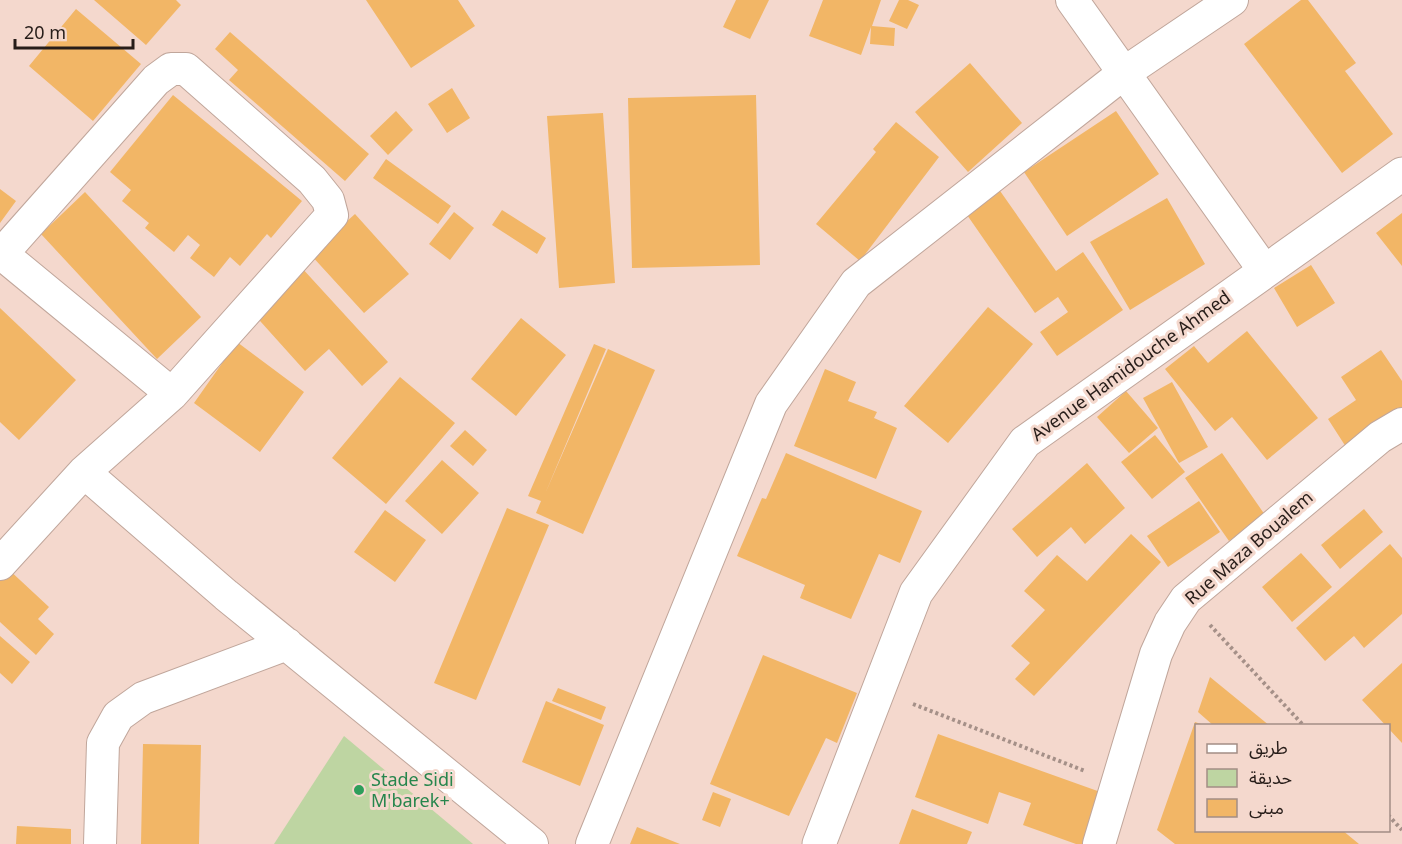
<svg xmlns="http://www.w3.org/2000/svg" width="1402" height="844" font-family="'Noto Sans','Noto Sans Arabic',sans-serif">
<style>
.green{fill:#bed5a2}
.building{fill:#f2b666}
.lines{fill:none;stroke-linecap:round;stroke-linejoin:round}
.street-casing{stroke:#c0a69b;stroke-width:34}
.secondary-casing{stroke:#c0a69b;stroke-width:35}
.path{stroke:#a59088;stroke-width:4;stroke-dasharray:3 3;stroke-linecap:butt}
.street{stroke:#fff;stroke-width:32}
.secondary{stroke:#fff;stroke-width:33}
.leisure-dot{fill:#2e9e5b;stroke:#f4d8cd;stroke-width:2}
.labels{text-anchor:middle;stroke-width:6;stroke-linejoin:round;paint-order:stroke}
.street-label{font-size:18px;fill:#271d19;stroke:#f4d8cd}
.leisure-label{font-size:18px;fill:#27864d;stroke:#f4d8cd;text-anchor:start}
</style>
<rect width="100%" height="100%" fill="#f4d8cd"/>
<path class="green" d="M344 736 473 844H274Z"/>
<path class="building" d="M94 0H176L181 5 146 45Z
M366 0H458L475 26 411 68Z
M736 0H769L750 39 723 27Z
M823 0H881L872 26 895 28 894 46 870 44 871 27 861 55 809 36Z
M899 0H908L919 5 907 29 889 21Z
M1301 0H1308L1356 63 1345 71 1393 134 1342 173 1244 44Z
M76 9 141 64 93 121 29 66Z
M230 32 369 154 345 181 229 80 238 70 215 49Z
M970 63 1022 123 968 172 915 112Z
M452 88 470 118 447 133 428 104Z
M173 95 302 201 271 238 267 234 240 266 230 257 214 277 190 258 200 245 188 235 174 252 145 228 149 223 122 201 131 190 110 172Z
M756 95 760 265 632 268 628 98Z
M396 111 413 130 388 155 370 136Z
M1116 111 1159 174 1067 236 1024 172Z
M603 113 615 283 559 288 547 116Z
M896 122 939 157 860 261 816 224 876 152 873 149Z
M386 159 451 206 438 224 373 178Z
M998 188 1056 271 1083 252 1123 310 1057 356 1040 332 1068 312 1058 297 1035 313 965 212Z
M0 189 16 201 0 223Z
M85 192 201 317 157 359 41 234Z
M1167 198 1205 264 1130 310 1090 242Z
M502 210 546 238 537 254 492 225Z
M454 212 474 228 450 260 429 244Z
M1402 213V266L1376 233Z
M355 214 409 274 364 313 310 254Z
M1311 265 1335 303 1297 327 1274 288Z
M301 267 388 362 362 386 329 349 305 371 252 312Z
M988 307 1033 344 948 443 904 406Z
M0 308 76 380 19 440 0 422Z
M521 318 566 355 516 416 471 379Z
M1247 331 1318 418 1267 460 1232 417 1215 431 1165 369 1194 346 1208 363Z
M237 342 304 392 260 452 194 403Z
M594 344 606 349 545 494 608 349 655 370 583 534 536 513 541 501 528 496Z
M1381 350 1402 381V408L1346 447 1328 419 1356 400 1341 377Z
M825 369 856 382 848 401 877 412 874 418 897 428 876 479 794 446Z
M400 377 455 423 386 504 332 458Z
M1172 382 1208 447 1179 463 1143 398Z
M1126 391 1158 428 1129 453 1097 417Z
M465 430 487 450 473 466 450 446Z
M1155 435 1185 472 1152 499 1121 462Z
M786 453 922 511 900 563 879 554 851 619 800 598 805 585 737 556 762 498 766 499Z
M1222 453 1265 515 1229 541 1185 478Z
M442 460 479 493 442 534 405 501Z
M1087 463 1125 508 1085 544 1071 527 1037 557 1012 529Z
M1199 501 1220 532 1168 567 1147 536Z
M507 508 549 525 476 700 434 683Z
M1364 509 1383 532 1340 569 1321 545Z
M385 510 426 540 395 582 354 552Z
M1131 534 1161 562 1034 696 1015 679 1030 663 1011 646 1045 610 1024 591 1057 555 1087 581Z
M1390 544 1402 558V614L1364 648 1354 636 1325 661 1296 628Z
M1301 553 1332 587 1292 622 1262 587Z
M6 567 49 607 38 619 54 634 36 655 0 622V573Z
M0 636 30 662 12 684 0 673Z
M763 655 857 693 837 743 826 738 789 816 710 784Z
M1402 663V743L1362 700Z
M1210 677 1270 726H1214L1198 712Z
M558 688 606 707 601 720 552 701Z
M546 701 604 725 580 786 522 762Z
M1195 722 1204 725 1196 726V830H1342L1359 844H1175L1157 830Z
M938 734 1106 794 1088 844H1076L1023 825 1031 803 999 792 988 824 915 797Z
M143 744 201 745 199 844H141Z
M713 792 731 799 720 827 702 820Z
M912 809 972 832 967 844H899Z
M17 826 71 829V844H16Z
M637 827 680 844H630Z"/>
<g class="lines">
<g class="street-casing">
<path id="street" d="M1072 0 1264 270
M2 254 172 394
M0 256 156 80 171 69H186L312 180 328 200 332 215 172 394 84 472 0 564
M84 472 226 595 532 844
M100 844 103 743 118 716 143 698 287 644
M592 844 771 404 856 283 1124 73 1232 0
M1099 844 1156 654 1170 623 1186 599 1380 437 1402 424"/>
</g>
<g class="secondary-casing">
<path id="secondary" d="M819 844 916 593 1025 442 1402 174"/>
</g>
<path class="path" d="M1210 625 1304 726
M913 704 1085 771
M1388 815 1402 830"/>
<use href="#street" class="street"/>
<use href="#secondary" class="secondary"/>
</g>
<circle class="leisure-dot" cx="359" cy="790" r="6"/>
<g class="labels">
<g class="street-label">
<text transform="translate(1131 366) rotate(-36)" y="6">Avenue Hamidouche Ahmed</text>
<text transform="translate(1249 548) rotate(-41)" y="6">Rue Maza Boualem</text>
</g>
<g class="leisure-label">
<text x="371" y="786">Stade Sidi<tspan x="371" dy="21">M'barek+</tspan></text>
</g>
</g>
<rect x="1195" y="724" width="195" height="108" fill="#f4d8cd" stroke="#a28d85" stroke-width="1.5"/>
<rect x="1207" y="744" width="30" height="9" fill="#ffffff" stroke="#a28d85" stroke-width="1.5"/>
<text x="1249" y="754" font-size="18" fill="#271d19">طريق</text>
<rect x="1207" y="769" width="30" height="18" fill="#bed5a2" stroke="#a28d85" stroke-width="1.5"/>
<text x="1249" y="784" font-size="18" fill="#271d19">حديقة</text>
<rect x="1207" y="799" width="30" height="18" fill="#f2b666" stroke="#a28d85" stroke-width="1.5"/>
<text x="1249" y="814" font-size="18" fill="#271d19">مبنى</text>
<path d="M15 39v9h118v-9" fill="none" stroke="#271d19" stroke-width="3"/>
<text x="24" y="39" font-size="18" fill="#271d19" stroke="#f4d8cd" stroke-width="4.5" paint-order="stroke">20 m</text>
</svg>
